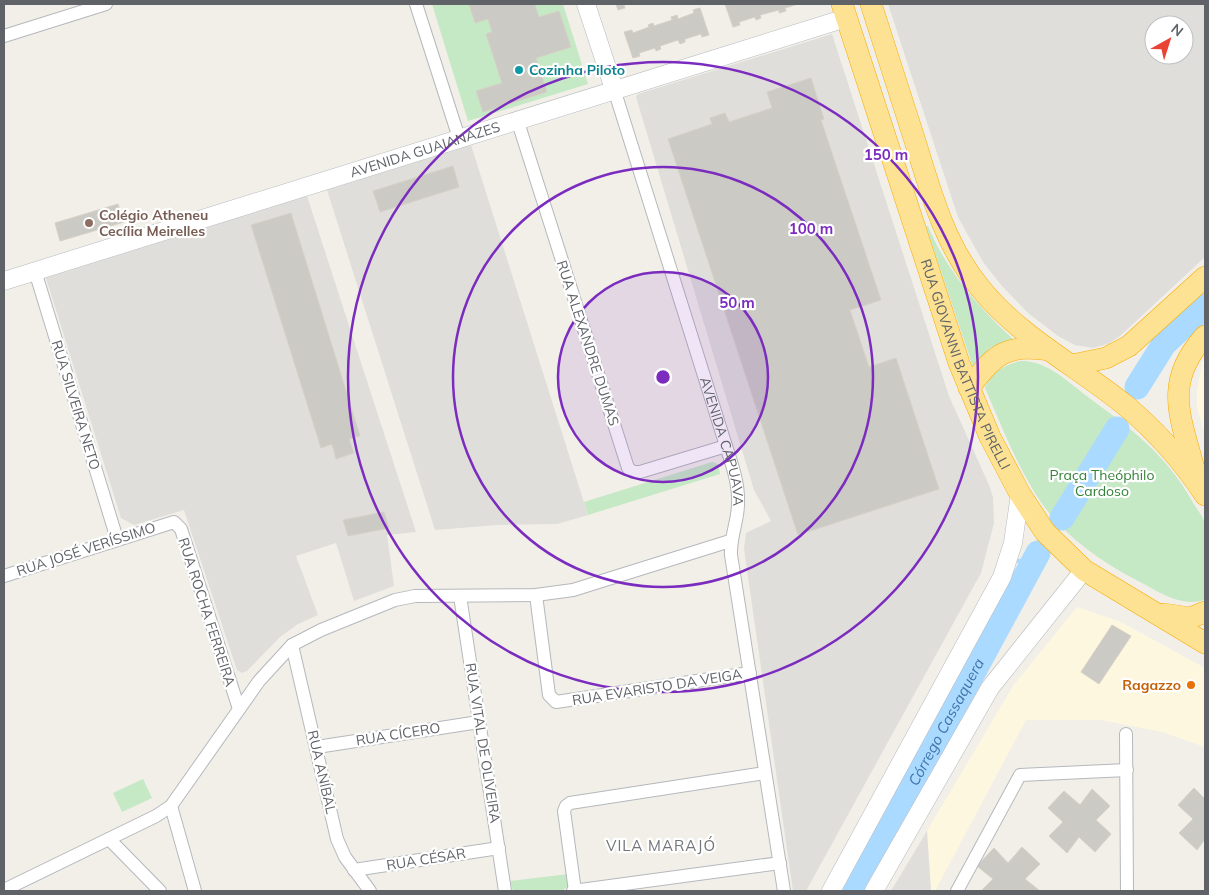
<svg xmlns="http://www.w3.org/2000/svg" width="1209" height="895" font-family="Mulish,sans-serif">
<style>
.commercial{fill:#fef7e0}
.industrial{fill:#e0deda;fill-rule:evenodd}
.green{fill:#c5e8c5}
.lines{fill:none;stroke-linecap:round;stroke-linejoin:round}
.stream{stroke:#aadaff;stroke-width:4.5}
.river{stroke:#aadaff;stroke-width:25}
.building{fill:#cccac5;stroke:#d6d1c6}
.street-casing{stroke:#b5b8bc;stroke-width:14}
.secondary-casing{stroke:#b6babf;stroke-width:19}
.highway-casing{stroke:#f9ab00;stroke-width:22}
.street{stroke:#fff;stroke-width:12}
.secondary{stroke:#fff;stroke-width:18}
.highway{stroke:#fde293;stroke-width:21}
.ring{fill:none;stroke:#7b2cbf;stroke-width:2.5}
.culture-dot{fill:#0f9aa8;stroke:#fff;stroke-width:2}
.education-dot{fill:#8d6e63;stroke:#fff;stroke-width:2}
.food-dot{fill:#e8710a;stroke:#fff;stroke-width:2}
.labels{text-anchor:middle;stroke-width:4.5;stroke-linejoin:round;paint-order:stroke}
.culture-label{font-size:14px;font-weight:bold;fill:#0d838f;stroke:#fff;text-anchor:start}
.street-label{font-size:14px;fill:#5f6368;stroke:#fff}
.education-label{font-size:14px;font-weight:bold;fill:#785e54;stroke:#fff;text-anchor:start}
.park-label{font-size:14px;fill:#348238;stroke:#fff}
.food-label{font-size:14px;font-weight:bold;fill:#c56008;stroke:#fff;text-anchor:end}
.water-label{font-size:15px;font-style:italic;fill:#4174aa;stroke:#fff}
.neighbourhood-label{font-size:15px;letter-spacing:1px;fill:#70757a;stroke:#fff}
.centre{fill:#7b2cbf;stroke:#fff;stroke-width:2.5}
.ring-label{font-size:15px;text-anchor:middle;font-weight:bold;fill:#7b2cbf;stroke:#fff;stroke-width:4.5;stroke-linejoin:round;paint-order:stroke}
</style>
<rect width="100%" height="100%" fill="#f1efe8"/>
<path class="commercial" d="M1205 358V435L1197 407V391L1202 362Z
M1077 607 1121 622 1205 668V747L1162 732 1101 720H1026L935 891H931L927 831 1013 686Z"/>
<path class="industrial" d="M888 4H1205V257L1120 336 1108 344 1093 348 1075 345 1058 336 1028 313 1002 286 983 262 958 217ZM1154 25H1184V55H1154Z
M832 34 949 396 989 485 993 497 994 523 981 573 806 891H793L744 549 746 533 771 521 754 490 636 97 638 94Z
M471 145 588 515 557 524 497 525 435 530 327 190Z
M307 196 416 532 387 535 394 586 354 601 336 543 296 556 318 615 298 624 280 637 247 671 242 673 237 670 184 510 134 525 121 518 46 278Z
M927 831 931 891H891Z"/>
<path class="green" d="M432 4H563L588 84 468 121Z
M926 226H928C946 270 978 307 1013 339L990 348 973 367Z
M1020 361C1047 360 1068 382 1088 397 1131 429 1165 453 1192 501 1196 508 1203 516 1205 524 1208 533 1207 591 1204 600 1183 607 1162 594 1144 584 1112 568 1081 548 1057 522 1026 490 1003 429 985 388 992 372 1004 365 1020 361Z
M712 462 718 464 720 474 588 515 584 502Z
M143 779 152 798 122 812 113 793Z
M569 874V886L563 890 513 891 510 881Z"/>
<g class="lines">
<path class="stream" d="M1019 561 1029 566"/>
<g class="river">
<path d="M1137 387 1164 344 1205 306"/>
<path d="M1062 518 1117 429"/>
<path id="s1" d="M855 891 1038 553"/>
</g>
</g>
<path class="building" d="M469 4H538L535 5 539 17 559 11 571 47 536 58 547 92 483 112 476 91 502 83 486 34 492 32 488 19 475 23Z
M616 4H629L624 5 625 8 618 10Z
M725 4H798L785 8 786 11 779 13V10L760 15 761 18 756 20 755 17 739 22 740 25 733 27Z
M700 8 709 35 702 37 701 34 685 39V42L680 44 678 40 660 46 661 49 656 51 655 48 639 53 640 56 633 58 624 32 632 30 633 33 649 27 648 25 653 23 654 26 672 20 671 17 677 15 678 19 694 13 693 10Z
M811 78 824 119 821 120 881 300 850 310 869 367 896 358 939 489 798 535 668 139 712 124 710 118 725 113 729 122 772 108 767 92Z
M453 166 459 187 380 212 373 191Z
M118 204 124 222 60 241 55 223Z
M291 213 360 436 349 439 354 453 336 459 332 444 321 448 251 225Z
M384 512 389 528 348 536 343 520Z
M1112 625 1131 636 1099 684 1081 672Z
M1194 788 1205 799V839L1197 850 1179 833 1193 819 1178 805Z
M1092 789 1110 806 1096 820 1111 834 1095 852 1079 837 1067 853 1049 836 1063 822 1048 808 1064 791 1080 805Z
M1022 847 1040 864 1025 879 1040 891H981L993 879 977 866 994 848 1008 863Z"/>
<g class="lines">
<g class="street-casing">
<g id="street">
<path d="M416 4 459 138"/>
<path d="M4 36 106 4"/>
<path id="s2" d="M614 89 726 446C732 464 739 484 738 504 738 521 730 537 731 555L784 891"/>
<path d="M517 119 628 468 633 472H640L726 446"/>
<path d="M35 271 117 539"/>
<path d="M4 576 174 522 181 529 239 709"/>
<path d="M536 595 549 695 556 702 750 673"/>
<path d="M460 596 505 891"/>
<path d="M292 645 337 839 345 857 370 891"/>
<path d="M1126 734 1127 891"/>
<path d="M317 747 479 722"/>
<path d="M171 806 195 891"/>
<path d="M109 839 160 891"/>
<path d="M354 870 499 848"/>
<path d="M4 890 156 816 171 806 259 681 292 645 321 630 395 600 415 596 536 595 573 590 730 541"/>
<path d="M573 891 780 863"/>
<path d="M575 891 564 811 566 806 570 803 765 773"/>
<path d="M957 891 1020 775 1127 770"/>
</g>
</g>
<g class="secondary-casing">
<g id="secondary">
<path d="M586 4 614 89"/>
<path id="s3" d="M4 281 846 18"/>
<path d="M831 891 1002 577 1013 543 1020 494"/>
<path d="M874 891 990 688 1084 570"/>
</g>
</g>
<g class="highway-casing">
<g id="highway">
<path id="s4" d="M842 4 959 363 990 437 1020 494 1045 532 1084 570 1205 643"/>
<path d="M871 4C886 50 900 95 915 141 931 193 945 246 981 289 1020 337 1077 366 1125 405 1156 431 1183 461 1205 495"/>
<path d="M1072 365 1106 358 1129 346 1205 277"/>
<path d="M969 388C994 355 1006 343 1049 350"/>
<path d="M1196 476C1182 420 1161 384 1205 336"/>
<path d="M1164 614 1190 618 1205 612"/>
</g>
</g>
<use href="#street" class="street"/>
<use href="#secondary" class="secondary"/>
<use href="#highway" class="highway"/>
</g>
<circle cx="663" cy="377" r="105" fill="#7b2cbf" fill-opacity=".12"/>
<g class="ring">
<circle cx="663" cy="377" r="105"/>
<circle cx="663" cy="377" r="210"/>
<circle cx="663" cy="377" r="315"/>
</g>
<circle class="culture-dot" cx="519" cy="70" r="5"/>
<circle class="education-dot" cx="89" cy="223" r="5"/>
<circle class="food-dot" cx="1191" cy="685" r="5"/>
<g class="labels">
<g class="culture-label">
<text x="529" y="75">Cozinha Piloto</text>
</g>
<g class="street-label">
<text dy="5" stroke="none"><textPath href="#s3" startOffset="441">AVENIDA GUAIANAZES</textPath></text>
<text transform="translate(588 343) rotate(72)" y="5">RUA ALEXANDRE DUMAS</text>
<text dy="5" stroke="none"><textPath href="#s4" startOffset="381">RUA GIOVANNI BATTISTA PIRELLI</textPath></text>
<text transform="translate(76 405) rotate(73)" y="5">RUA SILVEIRA NETO</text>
<text dy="5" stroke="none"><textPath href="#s2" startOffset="369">AVENIDA CAPUAVA</textPath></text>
<text transform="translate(86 549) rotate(-18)" y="5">RUA JOSÉ VERÍSSIMO</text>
<text transform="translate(207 612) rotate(72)" y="5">RUA ROCHA FERREIRA</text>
<text transform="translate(657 687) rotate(-9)" y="5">RUA EVARISTO DA VEIGA</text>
<text transform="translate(398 734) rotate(-9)" y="5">RUA CÍCERO</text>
<text transform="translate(483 743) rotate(81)" y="5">RUA VITAL DE OLIVEIRA</text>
<text transform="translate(322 772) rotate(77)" y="5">RUA ANÍBAL</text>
<text transform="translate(426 859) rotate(-9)" y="5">RUA CÉSAR</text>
</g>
<g class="education-label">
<text x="99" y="220">Colégio Atheneu<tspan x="99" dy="16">Cecília Meirelles</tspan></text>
</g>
<g class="park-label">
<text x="1102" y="480">Praça Theóphilo<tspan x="1102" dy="16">Cardoso</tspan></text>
</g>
<g class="food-label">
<text x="1181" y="690">Ragazzo</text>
</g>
<g class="water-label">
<text dy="5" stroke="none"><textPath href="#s1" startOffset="192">Córrego Cassaquera</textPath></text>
</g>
<g class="neighbourhood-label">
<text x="661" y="851">VILA MARAJÓ</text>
</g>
</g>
<circle cx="663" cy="377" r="8" class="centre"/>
<g class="ring-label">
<text x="886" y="160">150 m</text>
<text x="811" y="234">100 m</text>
<text x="737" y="308">50 m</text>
</g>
<rect width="1209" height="895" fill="none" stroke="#5f6368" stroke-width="10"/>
<g transform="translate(1169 40) rotate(39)"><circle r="24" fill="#ffffff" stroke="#bfc1c3"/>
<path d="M0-4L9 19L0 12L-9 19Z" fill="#ea4335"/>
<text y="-8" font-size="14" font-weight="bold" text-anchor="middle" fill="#5f6368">N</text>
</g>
</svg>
